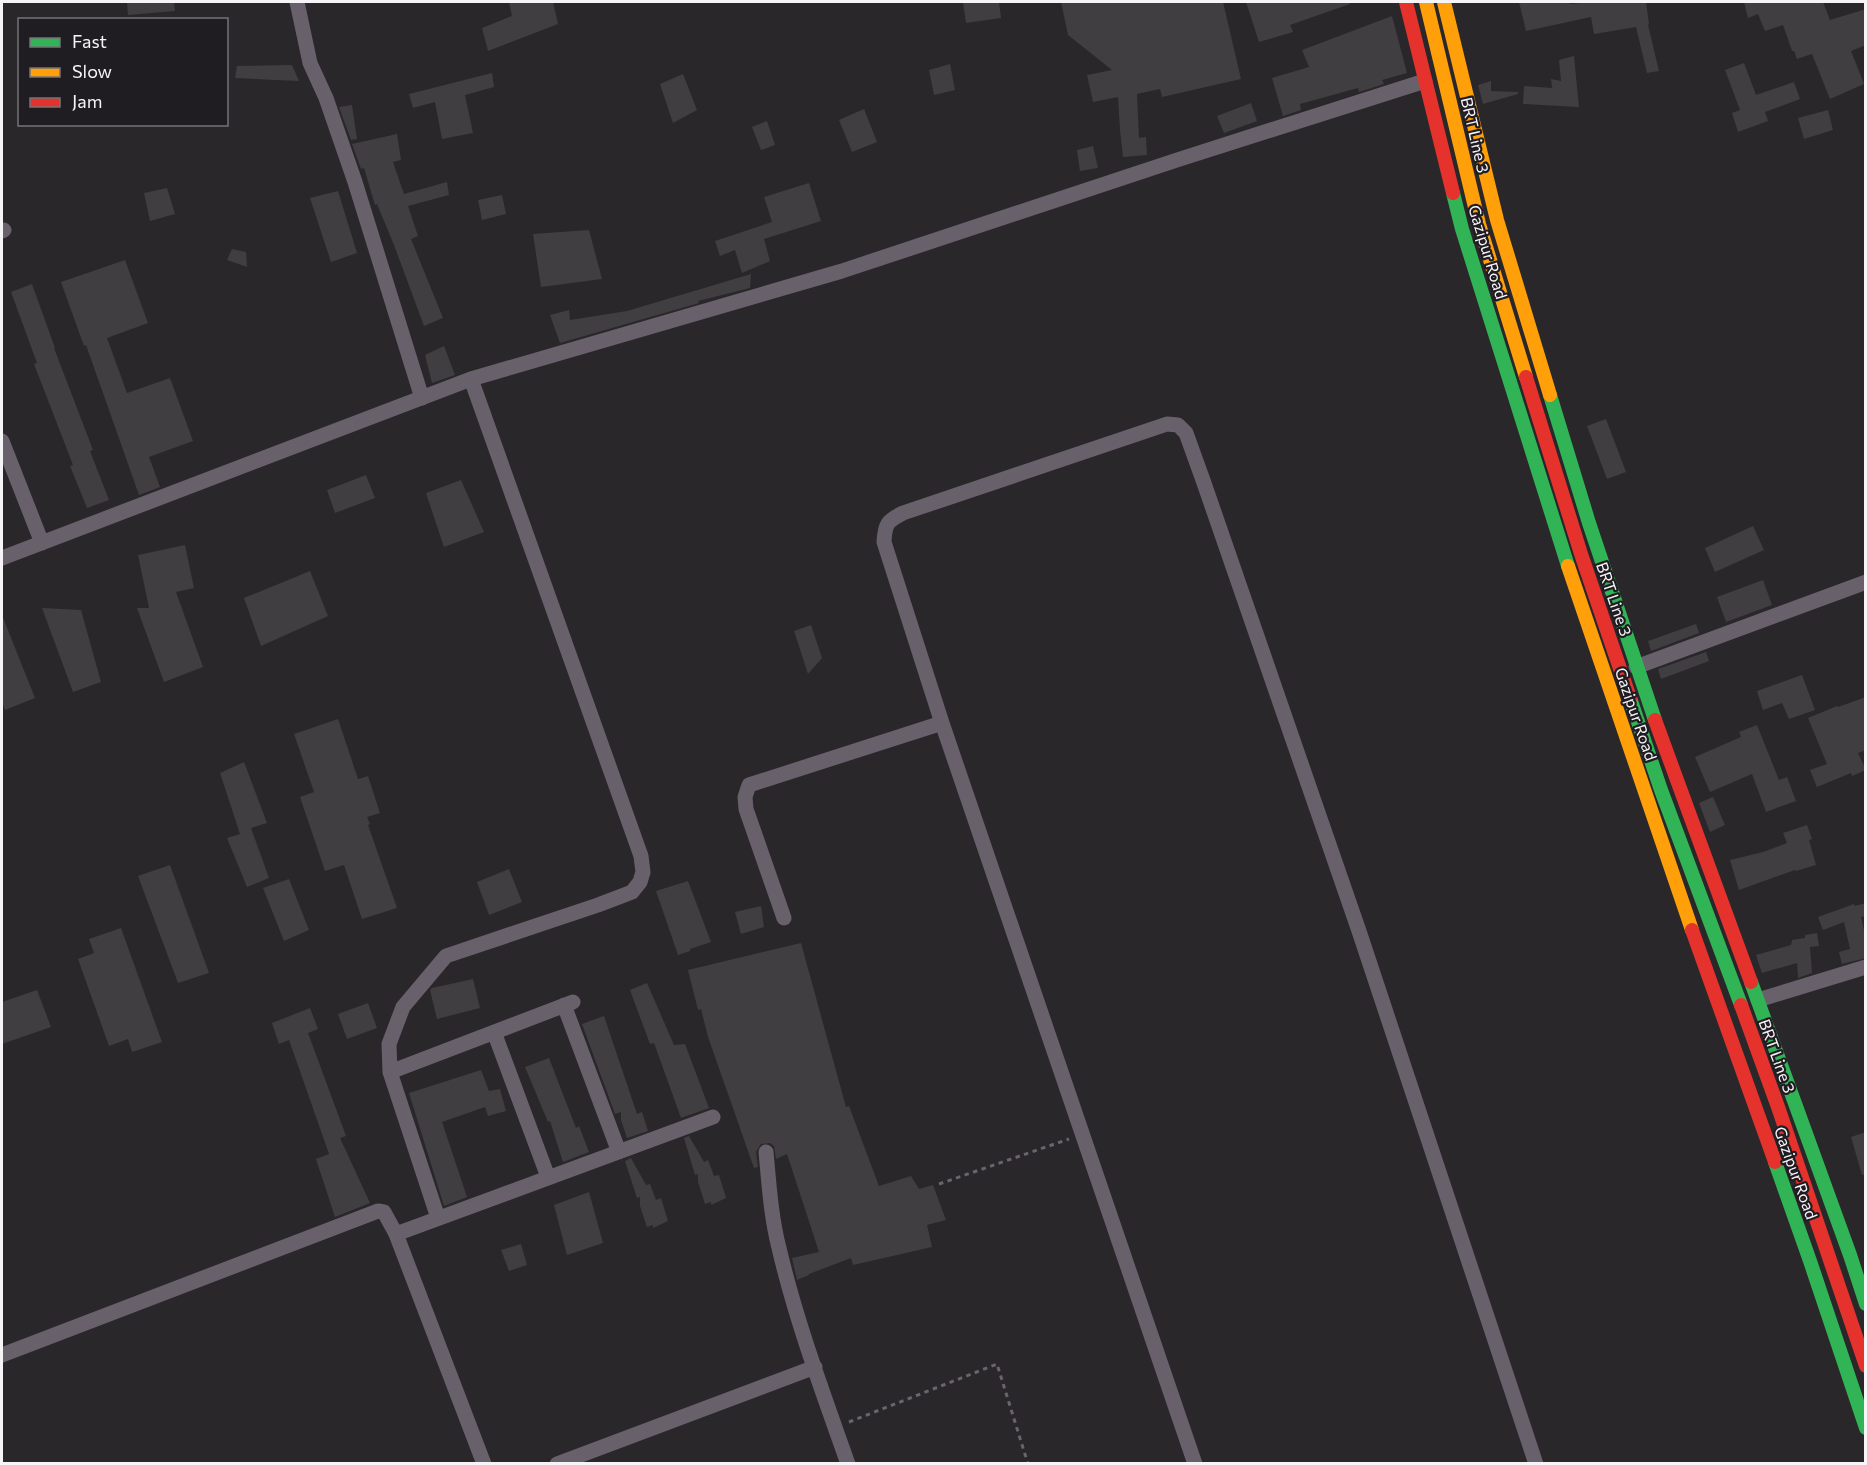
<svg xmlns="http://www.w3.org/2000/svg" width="1867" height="1465" font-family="Commissioner,sans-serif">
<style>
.building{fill:#403e41}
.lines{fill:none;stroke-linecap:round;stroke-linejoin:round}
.path{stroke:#6a646c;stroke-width:3;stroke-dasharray:4.5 4.5;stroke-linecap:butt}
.street{stroke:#68606b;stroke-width:15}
.fast{stroke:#30b455;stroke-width:14}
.slow{stroke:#ff9f0a;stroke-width:14}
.jam{stroke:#e5322d;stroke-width:14}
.labels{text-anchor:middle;stroke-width:4.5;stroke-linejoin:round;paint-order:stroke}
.street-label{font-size:16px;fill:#f6f4f7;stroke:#201d22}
</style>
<rect width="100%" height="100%" fill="#29272a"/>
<path class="building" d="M127 2H174L175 11 128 15Z
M509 2H553L558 24 488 51 482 28 512 16Z
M963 2H999L1001 18 966 23Z
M1061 2H1223L1241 79 1162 97 1160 89 1137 94 1139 138 1146 137 1147 155 1123 157 1120 130 1118 97 1093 102 1087 75 1112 70 1068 35Z
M1246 2H1349L1350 4 1290 25 1293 32 1259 42Z
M1519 2H1569L1570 4 1593 2H1646L1649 24 1648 25 1659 71 1647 73 1636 27 1594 34 1591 17 1526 31Z
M1744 2H1823L1830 20 1866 9V45L1851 51 1864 84 1830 99 1812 54 1797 59 1794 51H1792L1783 25 1765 31 1758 14 1748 18Z
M1392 16 1407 73 1382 80 1384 84 1359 92 1358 88 1300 104 1301 110 1283 116 1272 78 1309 67 1302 50Z
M1574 56 1579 107 1523 104 1524 86 1552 88 1551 79 1561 81 1559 60Z
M1744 63 1756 95 1794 82 1800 99 1765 112 1768 121 1738 132 1732 113 1740 110 1725 70Z
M950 64 955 90 934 95 929 70Z
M292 65 299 81 235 78 237 66Z
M492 73 494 87 465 95 473 133 442 139 435 102 413 108 409 94Z
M683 74 697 110 673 123 660 84Z
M1491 81V91L1518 92V94L1483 104 1478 85Z
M1251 103 1257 121 1224 133 1217 116Z
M352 105 357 139 351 140 339 107Z
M864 109 877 142 852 152 839 120Z
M1828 110 1833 130 1804 139 1798 118Z
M767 121 775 145 761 150 752 127Z
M397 134 401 160 393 162 404 194 447 182 449 195 408 206 418 236 411 239 443 318 424 326 394 245 377 204 375 205 364 168 361 169 352 144Z
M1093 146 1098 168 1080 171 1077 150Z
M809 183 821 221 764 239 770 261 742 273 735 250 720 256 715 241 772 222 764 197Z
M167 188 175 214 150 221 144 193Z
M338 191 357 253 331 262 310 198Z
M502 195 506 214 482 220 478 200Z
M589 230 602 279 541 287 533 234Z
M232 249 246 252 247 267 227 260Z
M125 260 148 323 107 338 127 393 170 378 193 441 149 457 160 487 139 495 86 345 84 346 61 282Z
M751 274 750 288 698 301 699 303 560 343 550 315 569 310 570 320 627 311Z
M32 284 55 348H54L93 450 90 451 109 500 87 508 70 466 73 465 34 364 37 363 11 292Z
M444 346 455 375 432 383 425 355Z
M1606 419 1626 472 1607 479 1587 426Z
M366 475 375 498 335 513 327 490Z
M461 480 484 532 444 547 426 493Z
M1753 526 1764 550 1715 572 1705 548Z
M185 545 194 588 176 592 203 667 164 682 137 608H149L138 555Z
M310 571 328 616 261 646 244 598Z
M1763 580 1772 605 1726 622 1717 597Z
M42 608 81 610 101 682 73 692Z
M2 615 35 698 5 710 2 702Z
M1696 624 1699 633 1651 651 1648 641Z
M811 625 822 658 808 674 794 631Z
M1706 652 1709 661 1661 679 1658 669Z
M1802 675 1815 710 1789 719 1782 703 1763 710 1757 691Z
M1866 697V750L1858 753 1866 770 1852 776 1851 773 1817 787 1810 770 1827 764 1808 718 1837 706 1838 707Z
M338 719 358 779 368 776 380 813 367 817 370 824 368 825 397 908 362 919 344 865 325 871 300 797 314 792 294 734Z
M1757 725 1779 780 1787 777 1796 801 1766 812 1752 774 1710 792 1695 757 1741 737 1739 732Z
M244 762 267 823 251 828 269 878 247 887 227 838 240 834 220 773Z
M1713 797 1725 825 1710 832 1699 803Z
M1807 825 1812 839 1809 840 1816 865 1796 871 1795 870 1739 890 1730 860 1763 852 1787 843 1783 833Z
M170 865 209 973 178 983 138 876Z
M509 869 522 902 489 915 477 882Z
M289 879 309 930 284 941 263 888Z
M688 881 711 942 690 949V951L678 955 656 891Z
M1866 903V916L1861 917 1866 939V958L1842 964 1839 952 1850 949 1844 922 1823 930 1818 917 1854 904 1855 906Z
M761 906 764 927 741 934 735 912Z
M121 928 162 1042 132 1052 128 1039 109 1046 78 959 94 953 89 939Z
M1817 933 1819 946 1810 947 1812 973 1798 978 1797 963 1762 973 1756 955 1791 945 1792 940 1805 938V935Z
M801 943 846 1107 849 1106 879 1186 911 1176 919 1189 933 1185 946 1220 927 1225 932 1247 853 1265 851 1258 809 1274V1275L797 1280 792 1258 819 1252 787 1154 776 1159 774 1146 770 1143 761 1144 756 1152 758 1167 754 1168 708 1037 701 1009 698 1010 688 970Z
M473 979 480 1008 437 1019 430 990 432 988Z
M647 983 674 1045 685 1044 709 1108 681 1118 654 1043 650 1044 630 990Z
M37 990 51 1027 2 1044V1002Z
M368 1003 377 1028 347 1039 338 1014Z
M310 1008 318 1029 308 1033 346 1136 340 1138 370 1203 335 1217 316 1159 329 1154 289 1040 279 1044 272 1023Z
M604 1016 637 1114 642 1112 648 1131 627 1138 621 1120V1112L615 1114 582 1024Z
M549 1058 576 1128 579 1126 589 1152 563 1162 550 1121 548 1122 525 1067Z
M481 1070 489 1091 500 1089 506 1111 488 1116 485 1107 442 1122 467 1197 444 1206 409 1093Z
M1866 1132V1174L1862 1175 1851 1137Z
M689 1136 704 1162 708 1160 714 1176 719 1175 726 1198 711 1205V1202L705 1204 698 1182V1174L695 1175 684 1138Z
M631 1158 646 1185 650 1184 656 1200 661 1198 668 1221 653 1228V1225L647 1227 640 1206V1197L637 1198 625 1161Z
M589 1192 603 1243 567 1255 554 1205Z
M521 1244 527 1265 509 1271 501 1250Z"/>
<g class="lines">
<path class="path" d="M939 1184 1069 1139
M849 1422 997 1364 1028 1464"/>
<path class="street" d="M297 2 310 63 326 98 355 182 422 398
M2 231 4 230
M2 441 42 543
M2 558 471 379 842 271 1177 160 1425 81
M1636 667 1866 582
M784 918 746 809 745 797 749 785 942 723
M1758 1000 1866 967
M564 1005 619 1152
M494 1032 548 1177
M390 1072 573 1002
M766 1152C769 1184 771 1217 779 1248 796 1321 823 1393 848 1464
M438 1218 390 1072 389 1044 403 1007 446 956 598 905 632 892 640 882 643 872 641 856 471 379
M396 1234 713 1117
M2 1355 378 1211 384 1212 396 1234 484 1464
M557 1464 815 1367
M1195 1464 942 723 884 542C885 524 887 521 903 513L1167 424 1178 425 1186 433 1204 483 1359 931 1536 1464"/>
<path class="fast" d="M1453 193 1462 229 1568 566
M1550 395 1589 523 1655 720
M1630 698 1661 790 1741 1005
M1751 982 1850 1255 1866 1304
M1775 1162 1810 1261 1866 1428"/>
<path class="slow" d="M1426 2 1479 224 1526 377
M1444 2 1497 220 1550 395
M1568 566 1692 930"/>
<path class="jam" d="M1406 2 1453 193
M1526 377 1581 554 1630 698
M1655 720 1751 982
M1692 930 1775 1162
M1741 1005 1778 1107 1866 1366"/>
</g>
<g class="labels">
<g class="street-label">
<text transform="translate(1475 135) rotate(77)" y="6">BRT Line 3</text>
<text transform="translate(1488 252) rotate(73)" y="6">Gazipur Road</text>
<text transform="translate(1614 599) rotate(71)" y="6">BRT Line 3</text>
<text transform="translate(1636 714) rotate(71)" y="6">Gazipur Road</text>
<text transform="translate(1777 1056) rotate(70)" y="6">BRT Line 3</text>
<text transform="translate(1796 1173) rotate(70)" y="6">Gazipur Road</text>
</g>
</g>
<rect width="1867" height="1465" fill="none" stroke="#f6f4f7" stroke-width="6"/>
<rect x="18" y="18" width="210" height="108" fill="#201d22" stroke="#767377" stroke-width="1.5"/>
<rect x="30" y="38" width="30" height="9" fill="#30b455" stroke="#767377" stroke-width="1.5"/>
<text x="72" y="48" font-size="18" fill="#f6f4f7">Fast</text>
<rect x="30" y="68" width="30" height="9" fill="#ff9f0a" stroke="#767377" stroke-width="1.5"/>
<text x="72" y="78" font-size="18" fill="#f6f4f7">Slow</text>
<rect x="30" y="98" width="30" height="9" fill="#e5322d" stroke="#767377" stroke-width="1.5"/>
<text x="72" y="108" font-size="18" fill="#f6f4f7">Jam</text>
</svg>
